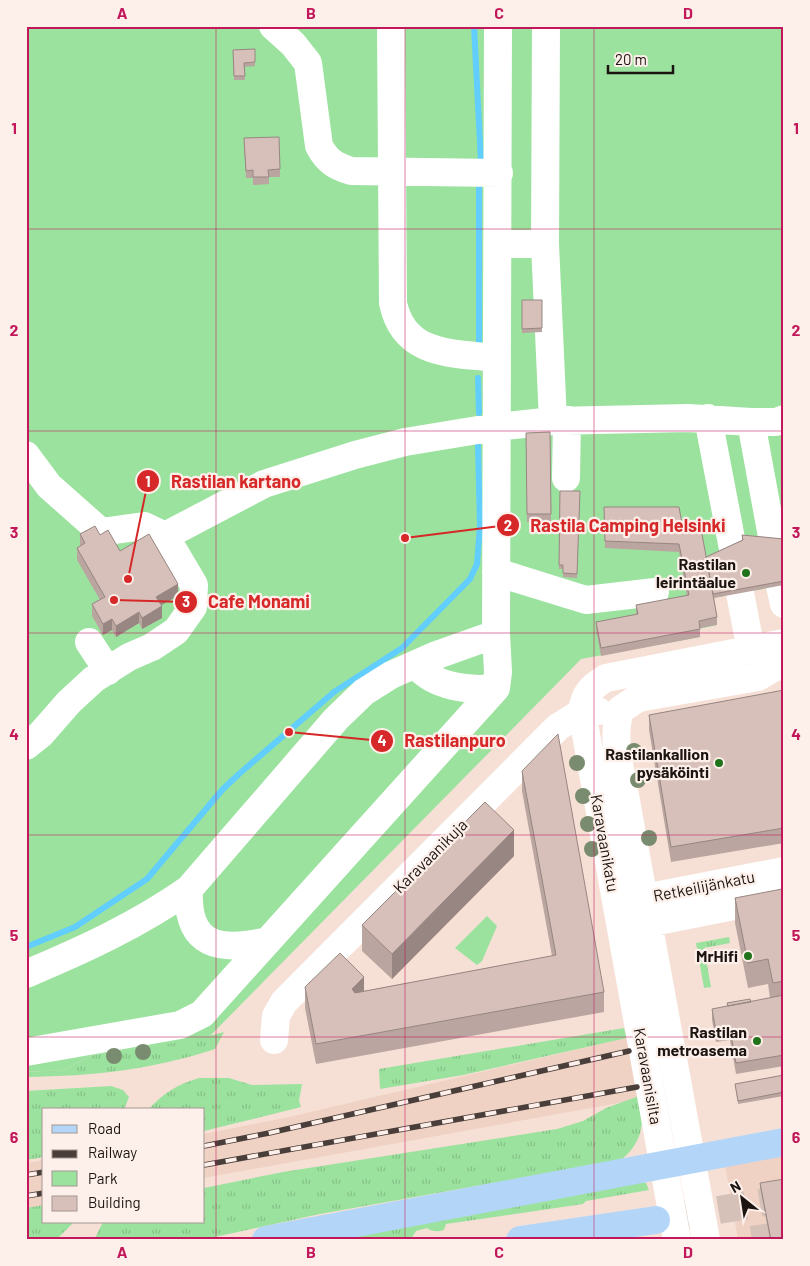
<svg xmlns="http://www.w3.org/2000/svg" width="810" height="1266" font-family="Barlow,sans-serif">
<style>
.built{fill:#f0d2c4}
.grass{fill:url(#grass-tufts)}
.green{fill:#9be29e}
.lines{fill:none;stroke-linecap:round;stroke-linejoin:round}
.stream{stroke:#61cefd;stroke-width:6}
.major-tunnel{stroke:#d5c1b8;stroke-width:28;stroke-dasharray:28 14;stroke-linecap:butt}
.minor{stroke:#fff;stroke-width:28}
.major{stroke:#b3d6f8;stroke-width:28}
.rail-casing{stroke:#493e3a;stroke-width:5.5}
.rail{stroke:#fdefe9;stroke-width:4;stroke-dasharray:11;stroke-linecap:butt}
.tree{fill:#7a8c6f}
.wall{fill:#baa5a0}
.shaded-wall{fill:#978682}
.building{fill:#d8c0ba;stroke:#978682}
.grid{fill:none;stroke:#c2185b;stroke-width:1;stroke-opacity:0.55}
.poi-dot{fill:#21731b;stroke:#fdefe9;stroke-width:2}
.labels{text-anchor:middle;stroke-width:4.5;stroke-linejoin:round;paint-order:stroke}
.poi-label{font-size:16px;font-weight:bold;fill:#1c1411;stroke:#fdefe9;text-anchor:end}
.street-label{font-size:16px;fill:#1c1411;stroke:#fdefe9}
.leader{fill:none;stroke:#d62828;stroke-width:2}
.callout-dot{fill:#d62828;stroke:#fdefe9;stroke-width:2}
.mark-label{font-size:15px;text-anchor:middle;font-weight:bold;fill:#fff}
.callout-label{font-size:18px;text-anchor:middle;font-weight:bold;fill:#d62828;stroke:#fdefe9;stroke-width:4.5;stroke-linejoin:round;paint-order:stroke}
.neatline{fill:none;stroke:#c2185b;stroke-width:2}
.grid-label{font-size:16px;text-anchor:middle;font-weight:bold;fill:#c2185b}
</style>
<defs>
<pattern id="grass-tufts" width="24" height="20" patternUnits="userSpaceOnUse" patternTransform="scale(1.25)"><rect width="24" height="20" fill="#9be29e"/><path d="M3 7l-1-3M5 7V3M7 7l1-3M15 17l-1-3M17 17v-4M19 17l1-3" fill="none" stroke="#85c187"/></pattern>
</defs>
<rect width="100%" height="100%" fill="#f6e0d5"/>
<path class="built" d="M627 1038 639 1096 624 1102 204 1178V1134L289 1117Z
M784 1154V1240H738L725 1165Z
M44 1160V1206L26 1209V1163Z"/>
<path class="grass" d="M581 659 209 1036 224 1032 215 1049C151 1070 94 1076 26 1077V1072L63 1070 93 1055 190 1040Z
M729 937 730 943 704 948 711 987 704 988 696 943Z
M624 1028 627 1038 463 1075 380 1089 379 1069Z
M199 1078H229L252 1085 302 1084 299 1101 301 1107 204 1131V1110H148C163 1093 178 1084 199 1078Z
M111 1086 123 1090 129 1097 124 1110H44V1157L26 1160V1091Z
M639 1096C646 1122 642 1143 621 1160L320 1214 201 1240H94L103 1222H204V1188L283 1172 557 1129 583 1121 606 1108Z
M642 1182 646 1183 649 1190 586 1201 583 1204 446 1224 444 1230C438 1232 432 1232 427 1228L416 1231 411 1239 321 1240Z
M44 1205V1222H74L56 1240H26V1208Z"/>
<path class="green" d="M26 26H784V585L713 598 717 625 699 629 700 637 581 659 208 1038 93 1055 63 1070 26 1072Z
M487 916 497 926 482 961 477 965 455 948Z"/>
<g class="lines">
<path class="stream" d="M474 26 481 163
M479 346V188
M478 378 479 413
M26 947 75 927 147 879 222 790 239 774 334 692 402 648 470 579 477 564 480 526 478 445"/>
<path class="major-tunnel" d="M677 1217 784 1199
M752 1240 784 1235"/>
<path class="minor" d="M273 26 293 44 308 63 319 146C327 161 335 166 351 171L499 173
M391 26 393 303C404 356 451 353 496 358
M546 26 545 244 553 421
M498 244H545
M708 418 733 549
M751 422 773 542
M26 455 49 486 101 532 144 526 165 536 194 585 193 607 176 631 152 647 129 657 94 679 69 702 41 734 26 746
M566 478 567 420
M165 536 264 484 355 455 405 442 496 427 553 421 688 418 751 422H776L784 419
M496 572 586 600 655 592
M780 586 784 604
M740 593 751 650
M496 634 498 26
M89 642 108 671
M416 665C434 687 469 691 496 688
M189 889C186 947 220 952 268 941
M628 907 644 898 784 871
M631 917 648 923 784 896
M26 974C83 950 138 925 189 889L336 719 364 692 391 675 434 656 496 634 498 672 496 688 202 1014 180 1025 26 1052
M274 1040 276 1016 284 1002 558 727 582 712 598 711
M677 1240 582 712C584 694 591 687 606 678L784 643
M706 1240 626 801C621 771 611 739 620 710L638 698 758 677 777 666 784 653"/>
<path class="major" d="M266 1240 784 1142
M520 1240 656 1220"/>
<g class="rail-casing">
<path id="rail" d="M204 1146 269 1133 629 1051
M204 1165 637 1087
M26 1175 44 1172
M26 1196 44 1193"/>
</g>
<use href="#rail" class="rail"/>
</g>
<g class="tree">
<circle cx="634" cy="751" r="8"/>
<circle cx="577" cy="763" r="8"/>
<circle cx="638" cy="780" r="8"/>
<circle cx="583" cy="796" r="8"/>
<circle cx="588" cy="824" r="8"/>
<circle cx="649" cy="838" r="8"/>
<circle cx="592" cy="849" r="8"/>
<circle cx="143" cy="1052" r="8"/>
<circle cx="114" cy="1056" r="8"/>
</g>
<path class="wall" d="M255 49V66L244 67 245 80H234L233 50Z
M244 146 280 169V177H269V184L253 185V178H246Z
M522 300H542V332L522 333Z
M550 432 551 522H527L526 433Z
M560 491H580L577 578 563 577V569H559Z
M604 507 683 529 706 557 742 540V535L784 539V585L714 598 717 617V625L700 628V637L601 656 596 630V622L636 615V605L687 596 679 552 605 548Z
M80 534 100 535 178 596 161 605 162 618 142 629 139 623 116 637 112 630 103 635 92 616V604L100 600 77 560V548L80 546Z
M784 690V843L671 862 649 730V715Z
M522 771 604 992V1012L316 1064 305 1008V987L364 991 552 956 522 791Z
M514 856 392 979 362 951V925Z
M735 898H784V1066L736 1074 730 1040 716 1042 712 1020V1009L727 1006V1003L751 1002 770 998 768 984 748 988 735 923Z
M784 1075V1096L738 1104 735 1084Z
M760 1183 784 1240H770L760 1187Z"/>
<path class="shaded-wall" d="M178 584V596L156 608V597Z
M162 606V618L142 629V618Z
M139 612V623L116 637V626Z
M112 619V630L103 635V624Z
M514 830V856L392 979V954Z
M364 977V997L352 1010V989Z"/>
<path class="building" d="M255 49V62L244 63 245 76H234L233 50Z
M279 137 280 169 268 170 269 177H253V170L246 171 244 138Z
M522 300H542V328L522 329Z
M550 432 551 514H527L526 433Z
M560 491H580L577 574 563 573V565H559Z
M604 507H679L683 529 700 523 717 617 699 621 700 629 601 648 596 622 638 614 636 605 689 595 679 544 605 541Z
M95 526 100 535 108 530 120 551 149 534 178 584 156 597 162 606 142 618 139 612 116 626 112 619 103 624 92 604 105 597 77 548 85 543 80 534Z
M742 535 784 539V581L713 594 706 557 743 540Z
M784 690V828L671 847 649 715Z
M558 734 604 992 316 1044 305 987 340 953 364 977 352 989 355 993 556 955 522 771Z
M485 802 514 830 392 954 362 925Z
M782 889 784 898V981L773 983 768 959 748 963 735 898Z
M784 995V1055L736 1063 730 1029 716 1031 712 1009Z
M750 999 751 1002 728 1006 727 1003Z
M784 1075V1092L738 1101 735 1084Z
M784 1179V1240H771L760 1183Z"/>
<path class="grid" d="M216 26V1240M405 26V1240M594 26V1240M26 229H784M26 431H784M26 633H784M26 835H784M26 1037H784"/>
<g class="poi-dot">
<circle cx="746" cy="573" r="5"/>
<circle cx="719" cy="763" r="5"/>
<circle cx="748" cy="956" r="5"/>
<circle cx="757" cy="1041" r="5"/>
</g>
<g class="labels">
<g class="poi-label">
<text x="736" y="570">Rastilan<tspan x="736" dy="18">leirintäalue</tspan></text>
<text x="709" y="760">Rastilankallion<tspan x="709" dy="18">pysäköinti</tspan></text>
<text x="738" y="962">MrHifi</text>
<text x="747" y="1038">Rastilan<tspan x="747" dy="18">metroasema</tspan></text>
</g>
<g class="street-label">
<text transform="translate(605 843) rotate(80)" y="6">Karavaanikatu</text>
<text transform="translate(430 856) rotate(-45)" y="6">Karavaanikuja</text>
<text transform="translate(704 886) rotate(-11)" y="6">Retkeilijänkatu</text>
<text transform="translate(648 1076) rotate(80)" y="6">Karavaanisilta</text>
</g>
</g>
<path class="leader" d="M128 579L148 481M405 538L508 525M114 600L186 602M289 732L382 741"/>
<g class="callout-dot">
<circle cx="128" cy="579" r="5"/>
<circle cx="405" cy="538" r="5"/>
<circle cx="114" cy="600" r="5"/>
<circle cx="289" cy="732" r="5"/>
<circle cx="148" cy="481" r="12"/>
<circle cx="508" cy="525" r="12"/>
<circle cx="186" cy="602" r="12"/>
<circle cx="382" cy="741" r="12"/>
</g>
<g class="mark-label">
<text x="148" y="487">1</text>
<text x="508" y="531">2</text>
<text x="186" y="607">3</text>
<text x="382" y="746">4</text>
</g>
<g class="callout-label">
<text x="236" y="488">Rastilan kartano</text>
<text x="628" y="532">Rastila Camping Helsinki</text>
<text x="259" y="608">Cafe Monami</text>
<text x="455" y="747">Rastilanpuro</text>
</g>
<rect width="810" height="1266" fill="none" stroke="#fdefe9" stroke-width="55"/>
<rect x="42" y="1108" width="162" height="115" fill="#fdefe9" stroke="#a39793"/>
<rect x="52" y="1125" width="25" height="8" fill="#b3d6f8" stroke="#a39793"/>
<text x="88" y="1134" font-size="15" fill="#1c1411">Road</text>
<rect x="52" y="1150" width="25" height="8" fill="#493e3a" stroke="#a39793"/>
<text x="88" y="1158" font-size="15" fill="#1c1411">Railway</text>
<rect x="52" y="1171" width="25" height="15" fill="#9be29e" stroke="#a39793"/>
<text x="88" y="1184" font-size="15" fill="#1c1411">Park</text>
<rect x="52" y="1196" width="25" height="15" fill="#d8c0ba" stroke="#a39793"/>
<text x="88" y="1208" font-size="15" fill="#1c1411">Building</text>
<g transform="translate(742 1198) rotate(330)" stroke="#fdefe9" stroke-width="4" paint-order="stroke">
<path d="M0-4L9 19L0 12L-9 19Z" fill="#1c1411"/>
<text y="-8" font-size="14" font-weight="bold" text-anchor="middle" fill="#1c1411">N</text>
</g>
<path d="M608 65v8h65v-8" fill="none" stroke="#1c1411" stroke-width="2.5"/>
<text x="615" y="65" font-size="15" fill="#1c1411" stroke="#fdefe9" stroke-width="4" paint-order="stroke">20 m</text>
<rect x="28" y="28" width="754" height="1210" class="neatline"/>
<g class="grid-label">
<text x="122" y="19">A</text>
<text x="311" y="19">B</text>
<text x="499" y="19">C</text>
<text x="688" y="19">D</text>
<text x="14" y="134">1</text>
<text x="796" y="134">1</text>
<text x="14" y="336">2</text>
<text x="796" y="336">2</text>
<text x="14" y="538">3</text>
<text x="796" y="538">3</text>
<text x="14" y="740">4</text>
<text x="796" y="740">4</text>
<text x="14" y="941">5</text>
<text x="796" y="941">5</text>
<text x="14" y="1143">6</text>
<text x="796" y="1143">6</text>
<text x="122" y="1258">A</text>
<text x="311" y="1258">B</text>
<text x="499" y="1258">C</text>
<text x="688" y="1258">D</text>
</g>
</svg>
